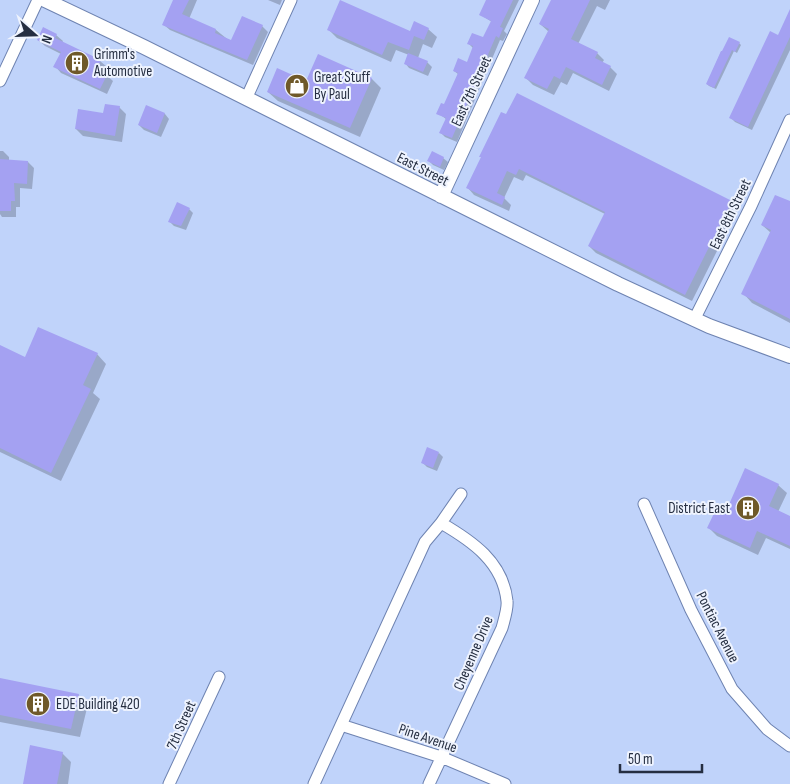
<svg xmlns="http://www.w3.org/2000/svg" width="790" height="784" font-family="'Sofia Sans Condensed',sans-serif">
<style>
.shadow{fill:#0003}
.building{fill:#a4a1f2}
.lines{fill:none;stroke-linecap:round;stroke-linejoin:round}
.minor-casing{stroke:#6e83b1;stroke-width:13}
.major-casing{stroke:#6e83b1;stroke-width:16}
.minor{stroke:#fff;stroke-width:11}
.major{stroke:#fff;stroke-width:14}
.labels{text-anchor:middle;stroke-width:4;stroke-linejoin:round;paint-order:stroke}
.poi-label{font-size:15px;fill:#252e41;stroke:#eef3fe;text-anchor:start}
.street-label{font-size:15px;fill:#252e41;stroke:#eef3fe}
</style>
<rect width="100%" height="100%" fill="#c0d3fa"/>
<path class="shadow" d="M174 0H197L189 19 216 30 231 42 262 26 268 32 253 65 170 30 164 25Z
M268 0H282L280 5Z
M486 0H519L504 31 507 34 503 41 500 40 457 142 445 137 441 133 446 119 438 113 445 106 458 74 454 71 468 63 473 48 468 43 484 39 492 22 481 15 486 3Z
M552 0H610L605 10 597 6 578 44 597 53 604 60 602 63 610 67 617 74 609 91 573 73 567 85 561 82 554 95 533 85 526 78 549 32 540 24Z
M790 17V50L752 130 735 122 731 118Z
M328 29 411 32 428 29 437 37 432 48 423 44 418 58 427 62 432 67 428 76 409 68 405 63 409 55 396 50 391 62 337 38Z
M56 35 63 41 62 43 100 61 107 67 104 73 113 81 107 94 61 73 55 66 61 54 45 46 38 40Z
M739 43 741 45 737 53 734 51 716 89 709 86 707 84 721 52Z
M318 56 372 79 381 88 360 137 278 101 268 92 307 83Z
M119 107 126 114 122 142 83 136 76 129Z
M147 107 165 114 169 119 161 137 144 130 139 125Z
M0 151H3L9 157V161L28 162 34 168 32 189 20 188V207H16V217H2L0 214Z
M443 158 448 162 444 170 433 165 429 161Z
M482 158 731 202 738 209 692 301 596 253 589 246 605 214 526 175 523 181 514 177 504 198 511 205 509 211 474 195 468 188Z
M790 202V323L752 303 743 293 771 233 762 225Z
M189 209 193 213 186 230 174 226 169 221Z
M0 346 26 359 97 354 106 364 93 393 100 399 61 481 0 452Z
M439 453 443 457 437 471 427 467 422 462Z
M778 485 787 493 778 512 790 518V549L766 538 758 555 717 536 709 528 727 511Z
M0 679 78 695 88 704 80 737 0 722Z
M62 753 71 762 68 784H24Z"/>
<path class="building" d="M173 0H189L182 14 216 29 215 33 231 40 242 16 263 25 247 60 162 25Z
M340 0 410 31 414 21 429 28 424 40 414 36 409 50 388 42 382 55 327 30Z
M486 0H513L500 27 503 28 499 38 496 36 452 138 439 133 446 118 436 114 441 103 444 104 458 73 453 71 458 58 467 62 473 46 467 44 472 33 483 37 491 21 479 15Z
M551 0H590L571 39 598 52 595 58 611 66 602 85 566 67 560 79 554 76 547 89 524 78 549 29 539 24Z
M790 9V37L748 127 729 118 770 31 778 35Z
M43 27 57 34 55 38 101 60 97 68 108 73 100 89 53 67 61 52 37 40Z
M729 37 740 42 735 52 732 50 714 88 706 84 721 51H722Z
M408 53 428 61 423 72 404 64Z
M318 54 372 78 350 128 267 92 277 68 306 81Z
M517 93 732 201 685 295 588 246 605 212 519 169 516 175 507 171 497 193 505 197 502 205 466 188 481 157H479L501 112 506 114Z
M105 104 120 106 115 136 75 129 78 109 103 113Z
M146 105 165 113 157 133 138 125Z
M432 151 444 157 440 167 427 161Z
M0 159 28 161 27 184 14 183 15 201H11V211H0Z
M775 195 790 201V319L741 294 771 230 761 225Z
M177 202 190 208 181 226 168 222Z
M38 327 98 353 83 385 91 389 51 473 0 448V345L25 357Z
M427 447 439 452 433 468 421 463Z
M745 468 779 484 769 506 790 516V546L757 531 750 548 707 528 718 505 727 509Z
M0 678 79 694 71 729 0 715Z
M30 745 63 752 57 784H23Z"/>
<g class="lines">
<g class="minor-casing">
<path id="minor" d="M0 81 38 0
M246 99 291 0
M694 320 751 206 790 120
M644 504 691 610 732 689 767 729 790 746
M441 523 461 494
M341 725 441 757 505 784
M169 784 219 677
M314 784 425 542 441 523C472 541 503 562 507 601 508 609 504 620 502 628L429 784"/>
</g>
<g class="major-casing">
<path id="major" d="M45 0 144 47 618 284 709 326 790 356
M441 196 532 0"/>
</g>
<use href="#minor" class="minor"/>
<use href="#major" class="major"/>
</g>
<defs>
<g id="building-disc" transform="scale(1.25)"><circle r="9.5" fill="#6f5929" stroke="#eef3fe"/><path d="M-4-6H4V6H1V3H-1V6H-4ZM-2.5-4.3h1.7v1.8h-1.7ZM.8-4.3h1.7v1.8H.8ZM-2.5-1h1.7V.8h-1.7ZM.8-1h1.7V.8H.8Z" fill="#fff"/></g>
<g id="shop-disc" transform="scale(1.25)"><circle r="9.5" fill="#6f5929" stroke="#eef3fe"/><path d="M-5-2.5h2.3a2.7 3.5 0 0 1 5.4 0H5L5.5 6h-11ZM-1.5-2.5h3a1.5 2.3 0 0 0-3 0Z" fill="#fff"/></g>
</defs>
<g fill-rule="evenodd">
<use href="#building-disc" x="77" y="63"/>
<use href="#shop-disc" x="297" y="86"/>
<use href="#building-disc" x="748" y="508"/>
<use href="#building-disc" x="38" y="704"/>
</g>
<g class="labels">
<g class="poi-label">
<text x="94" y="59">Grimm's<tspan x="94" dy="17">Automotive</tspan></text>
<text x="314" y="82">Great Stuff<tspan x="314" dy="17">By Paul</tspan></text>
<text x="730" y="513" text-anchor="end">District East</text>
<text x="56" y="709">EDE Building 420</text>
</g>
<g class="street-label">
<text transform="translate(471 91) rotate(-65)" y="5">East 7th Street</text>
<text transform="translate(423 169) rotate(27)" y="5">East Street</text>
<text transform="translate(730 214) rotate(-64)" y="5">East 8th Street</text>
<text transform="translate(718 627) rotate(63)" y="5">Pontiac Avenue</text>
<text transform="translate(473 653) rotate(-67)" y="5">Cheyenne Drive</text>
<text transform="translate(181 725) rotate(-66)" y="5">7th Street</text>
<text transform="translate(428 738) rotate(19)" y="5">Pine Avenue</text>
</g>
</g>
<g transform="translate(35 35) rotate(110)" stroke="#eef3fe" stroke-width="4" paint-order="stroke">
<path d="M0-4L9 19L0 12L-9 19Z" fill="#252e41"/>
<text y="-8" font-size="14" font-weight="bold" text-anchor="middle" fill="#252e41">N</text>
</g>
<path d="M620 764v8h82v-8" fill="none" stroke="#252e41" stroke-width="2.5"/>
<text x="628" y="764" font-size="15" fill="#252e41" stroke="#eef3fe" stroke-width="4" paint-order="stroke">50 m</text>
</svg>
